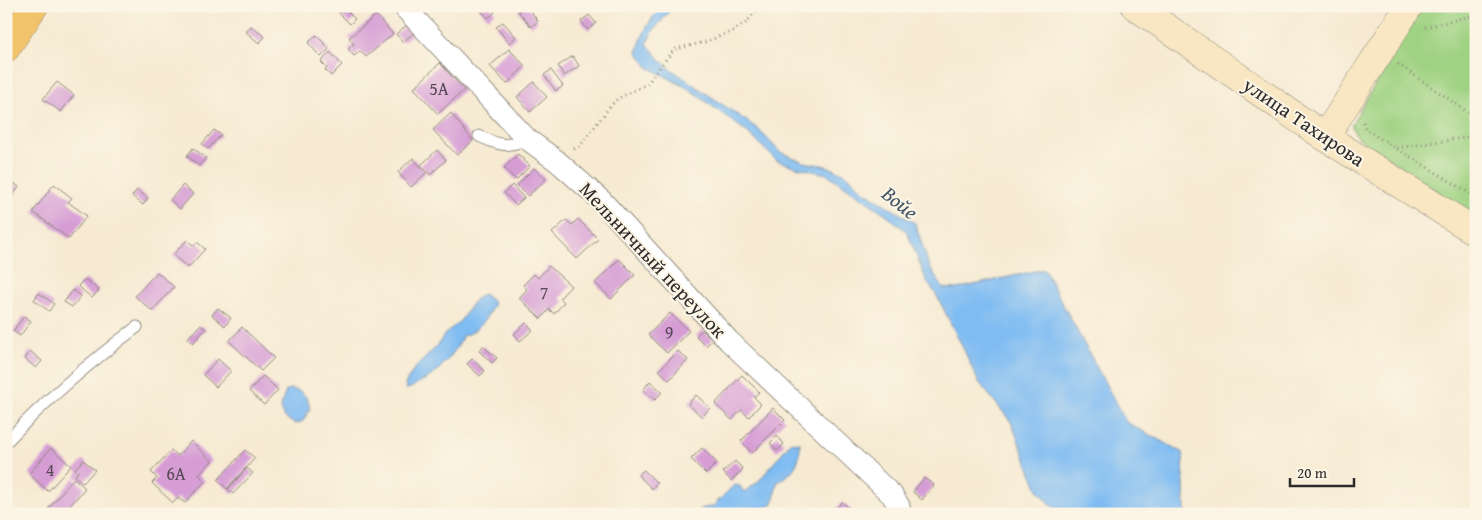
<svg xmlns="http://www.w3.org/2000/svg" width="1482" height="520" font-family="'Gentium Book Plus',serif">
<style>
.green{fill:#9fd282;stroke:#657e56}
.water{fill:#7fbcf2;stroke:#55748e}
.building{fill:#d69dd5}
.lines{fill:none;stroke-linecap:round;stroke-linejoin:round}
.lane-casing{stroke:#908a7e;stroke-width:13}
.street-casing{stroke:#908a7e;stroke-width:23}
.secondary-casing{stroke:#908a7e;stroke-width:29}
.primary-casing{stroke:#908a7e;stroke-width:29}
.path{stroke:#908a7e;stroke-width:3;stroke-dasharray:1 4;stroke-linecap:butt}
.lane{stroke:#fff;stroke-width:11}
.street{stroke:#fff;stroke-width:21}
.secondary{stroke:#f9e7c3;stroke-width:28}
.primary{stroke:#f1c36a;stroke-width:28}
.labels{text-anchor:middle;stroke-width:4;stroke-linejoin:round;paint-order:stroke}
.number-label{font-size:18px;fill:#564856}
.street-label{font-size:20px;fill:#2b2b2b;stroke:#fcf5e5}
.water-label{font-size:21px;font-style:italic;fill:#445667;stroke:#fcf5e5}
</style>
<rect width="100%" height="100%" fill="#fcf5e5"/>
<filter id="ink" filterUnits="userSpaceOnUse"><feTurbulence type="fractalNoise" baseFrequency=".02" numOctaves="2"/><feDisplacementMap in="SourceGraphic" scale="10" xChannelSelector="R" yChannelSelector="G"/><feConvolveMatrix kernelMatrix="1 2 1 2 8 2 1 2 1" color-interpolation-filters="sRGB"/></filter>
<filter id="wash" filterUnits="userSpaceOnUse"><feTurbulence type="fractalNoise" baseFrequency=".0096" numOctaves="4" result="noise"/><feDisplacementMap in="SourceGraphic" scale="20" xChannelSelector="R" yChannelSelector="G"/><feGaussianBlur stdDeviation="1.12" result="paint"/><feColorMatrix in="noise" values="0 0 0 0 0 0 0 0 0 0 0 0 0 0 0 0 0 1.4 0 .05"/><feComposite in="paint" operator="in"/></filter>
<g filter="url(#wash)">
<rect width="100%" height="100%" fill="#f6ead2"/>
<path class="green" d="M1425 6H1476V216H1473L1357 137 1351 125 1413 21Z"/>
<path class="water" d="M662 6H674L653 31 647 44 665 65 758 129 780 152 804 162 826 166 846 174 865 192 915 223 929 266 943 288 956 289 1044 269 1126 422 1183 453 1185 514H1059L1038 490 1011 422 978 381 964 350 936 294 927 282 907 232 887 215 827 174 796 167 776 160 747 132 689 89 648 67 637 52C642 34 650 19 662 6Z
M484 294 494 303C488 317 477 333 462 336 460 347 440 370 431 376 427 379 423 380 420 382 414 385 413 388 406 389L405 384 415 368 438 345 444 335 461 320 475 299Z
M290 389C303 390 308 397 310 409L303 421 296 424C276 415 280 408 286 391Z
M791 442 800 443C800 465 794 471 777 483L773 504 758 514H727L724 511 714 514H696L700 509 713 506 734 485 740 486 744 492 758 482Z"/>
<g id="blocks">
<path class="building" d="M481 6H489L495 12 488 18 479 9Z
M524 6H527L538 21 531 27 518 11Z
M343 7 355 19 350 24 338 12Z
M376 15 393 34 366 57 360 51 354 56 348 49 354 44 349 38Z
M589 15 596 23 588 30 581 21Z
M503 22 516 37 509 43 496 27Z
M409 23 416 31 403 42 396 34Z
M251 26 265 37 259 43 246 32Z
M317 35 329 49 321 57 308 43Z
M509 49 525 66 507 84 490 66Z
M330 52 342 65 331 76 325 70 327 68 321 62Z
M573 56 579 66 564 76 558 66Z
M440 63 464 90 438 114 414 88Z
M551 70 563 86 556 91 544 75Z
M57 82 74 95 61 112 43 99Z
M534 82 547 97 530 112 517 97Z
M451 113 473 141 457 155 433 130Z
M214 130 221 135 208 149 202 144Z
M193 148 206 158 199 166 187 156Z
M437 150 446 160 430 175 421 165Z
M518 154 530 166 516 180 504 168Z
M413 158 426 173 411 187 398 172Z
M534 168 546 179 528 196 517 185Z
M6 177 19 187 6 205Z
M54 184 72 198 68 202 87 216 69 239 33 212Z
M183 185 193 194 180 209 170 200Z
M512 185 524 198 516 205 504 193Z
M137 190 148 198 143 205 132 196Z
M578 219 598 239 577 259 552 233 566 220 572 225Z
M187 240 194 246 197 242 205 249 188 268 173 255Z
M619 259 635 275 611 299 595 283Z
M549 266 571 286 560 298 564 302 554 314 549 309 541 319 519 298 527 289 523 285 534 274 538 278Z
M157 272 174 287 152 311 135 296Z
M85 279 99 290 92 298 78 286Z
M73 290 81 296 72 307 64 302Z
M39 293 54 304 49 311 34 300Z
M218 308 231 318 225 326 212 315Z
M670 313 689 331 667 353 648 335Z
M24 316 31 321 20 336 13 331Z
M526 323 533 330 520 341 514 334Z
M200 325 206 329 193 343 188 338Z
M242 327 274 358 261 371 229 341Z
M702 330 713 339 706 346 696 336Z
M483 346 497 358 492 363 479 351Z
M30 351 42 361 36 368 25 359Z
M678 351 688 360 669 380 659 370Z
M218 359 231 371 216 387 203 375Z
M472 359 485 371 480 376 467 364Z
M742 375 759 392 754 397 761 404 749 417 741 410 732 420 715 404Z
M263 376 278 390 264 405 249 391Z
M650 381 662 392 655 400 643 390Z
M696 395 710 408 702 417 688 404Z
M773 408 785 420 752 453 741 441Z
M777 436 784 444 777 451 770 443Z
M191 441 212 461 199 475 205 481 185 503 178 498 173 503 152 483 157 478 151 472 171 450 178 456Z
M51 448 71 466 48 491 29 474Z
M702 448 717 463 706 474 691 459Z
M245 450 255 458 227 489 218 480Z
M83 460 95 470 83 483 75 476 78 472 75 469Z
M735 461 743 469 731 481 723 472Z
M247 468 253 473 233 494 228 489Z
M644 470 657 483 652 489 638 475Z
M74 478 85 488 63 514H54L48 509Z
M924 478 934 485 922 500 913 492Z
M842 502 856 514H831Z"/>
</g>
</g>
<g filter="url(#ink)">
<use href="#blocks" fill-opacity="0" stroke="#908a7e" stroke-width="1"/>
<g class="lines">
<g class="lane-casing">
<path id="lane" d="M479 136C498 145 507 148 527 139
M6 442C46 400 90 362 137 327"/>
</g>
<g class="street-casing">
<path id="street" d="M403 6 527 139 557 161 602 201 729 341 892 495 899 506 900 514"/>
</g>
<g class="secondary-casing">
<path id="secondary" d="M1135 6 1325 137 1476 232
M1325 137 1409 6"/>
</g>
<g class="primary-casing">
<path id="primary" d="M6 48 34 6"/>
</g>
<path class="path" d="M1425 27 1476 15
M1398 64 1476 118
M1363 122 1365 128 1368 131 1476 197
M1397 148 1476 136
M574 149 581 145 608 109 617 99 647 84 670 54 676 49 705 42 731 32 747 22 759 6"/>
<use href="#lane" class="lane"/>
<use href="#street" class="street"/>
<use href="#secondary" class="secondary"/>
<use href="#primary" class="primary"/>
</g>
</g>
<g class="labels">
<g class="number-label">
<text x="439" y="95">5А</text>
<text x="544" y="299">7</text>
<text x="669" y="339">9</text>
<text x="50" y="476">4</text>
<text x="176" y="480">6А</text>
</g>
<g class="street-label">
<text transform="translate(1304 122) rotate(34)" y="7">улица Тахирова</text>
<text transform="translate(653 260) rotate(47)" y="7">Мельничный переулок</text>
</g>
<g class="water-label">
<text transform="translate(900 203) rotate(39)" y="7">Войе</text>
</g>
</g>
<rect width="1482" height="520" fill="none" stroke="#fcf5e5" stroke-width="25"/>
<path d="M1290 478v8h64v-8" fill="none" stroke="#2b2b2b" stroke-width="2.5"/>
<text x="1297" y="478" font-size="15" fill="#2b2b2b" stroke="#fcf5e5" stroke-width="4" paint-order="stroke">20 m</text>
</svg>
